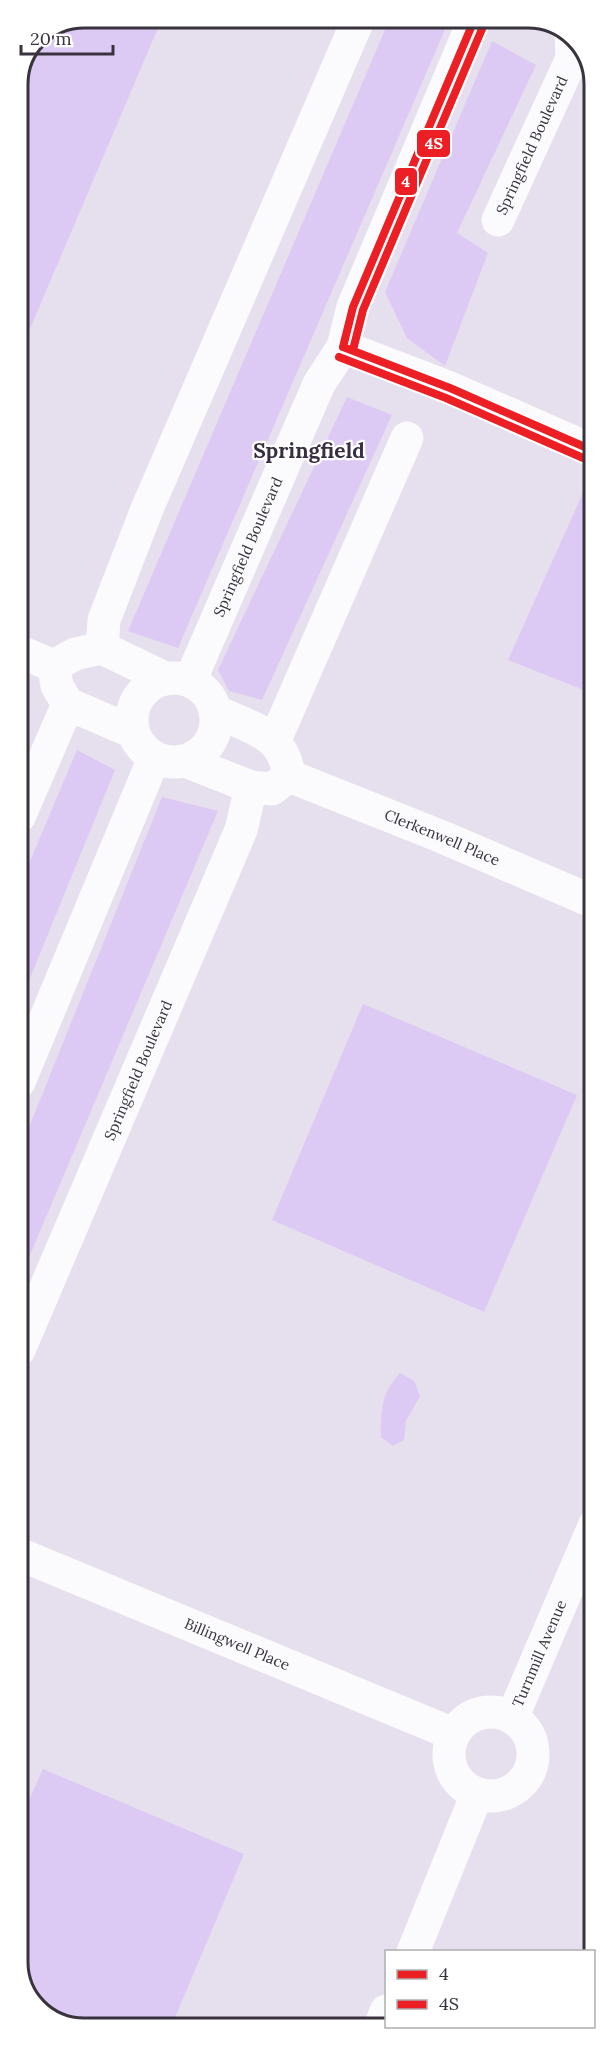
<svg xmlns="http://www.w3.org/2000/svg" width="613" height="2046" font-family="Lora,serif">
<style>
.green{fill:#ddcaf4}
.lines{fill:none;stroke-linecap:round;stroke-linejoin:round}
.minor{stroke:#fbfafc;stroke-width:33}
.bus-1-casing{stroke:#fff;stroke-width:12}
.bus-2-casing{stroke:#fff;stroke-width:12}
.bus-1{stroke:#ec1f25;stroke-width:8}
.bus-2{stroke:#ec1f25;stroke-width:8}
.labels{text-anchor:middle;stroke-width:4.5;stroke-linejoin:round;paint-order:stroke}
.street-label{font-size:15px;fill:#38333d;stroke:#fff}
.district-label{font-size:21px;font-weight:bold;fill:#382e43;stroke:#fff}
.rim{fill:none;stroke:#38333d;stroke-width:3}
.line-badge{stroke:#fff;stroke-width:2}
.badge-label{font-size:16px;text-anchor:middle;font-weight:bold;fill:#fff}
</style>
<rect width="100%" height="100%" fill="#e6dfee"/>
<path class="green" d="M84 18H153L161 21 18 357V80L38 37Z
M390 18H450L178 648 128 631Z
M492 41 536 65 457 233 488 253 445 366 407 338 385 292Z
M347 397 392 415 262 700 229 691 218 670Z
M586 486 594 489V694L508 660Z
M77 750 115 770 19 1005V887Z
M162 797 218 811 19 1281V1152Z
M363 1004 577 1095 484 1312 272 1220Z
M400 1373 414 1381 420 1396 406 1421 404 1440 393 1446 381 1437C381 1410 381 1393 400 1373Z
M43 1769 244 1854 171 2027H76L40 2011 19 1975V1822Z"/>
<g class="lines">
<g class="minor">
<path id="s1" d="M498 220 572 58 571 34"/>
<path d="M343 347 450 388 594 451"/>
<path d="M102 648 104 620 147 509 359 18"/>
<path d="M18 651 54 666"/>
<circle cx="174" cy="720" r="42"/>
<path id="s2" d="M190 681 319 384 343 347 353 307 475 18"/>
<path d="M133 732 68 704 57 686 54 666 75 654 102 648 167 679"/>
<path d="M275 740 407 438"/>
<path d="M185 761 251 787 272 789 289 776C284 733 251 728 215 711"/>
<path id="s3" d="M289 776 440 836 594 902"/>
<path d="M19 817 68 704"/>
<path d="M19 1082 154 758"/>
<path id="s4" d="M19 1350 241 830 251 787"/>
<path id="s5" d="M19 1554 453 1734"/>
<circle cx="491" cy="1754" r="42"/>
<path id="s6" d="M512 1718 595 1524"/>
<path d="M413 1952 477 1794"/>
<path d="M380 2027 386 2011"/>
</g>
<g class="bus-1-casing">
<path id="bus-1" d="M343 347 353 307 475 18
M343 347 450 388 594 451"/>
</g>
<g class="bus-2-casing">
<path id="bus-2" d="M353 350 363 310 485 22
M339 357 446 398 590 461"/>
</g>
<use href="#bus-1" class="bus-1"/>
<use href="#bus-2" class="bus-2"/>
</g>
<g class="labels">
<g class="street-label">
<text dy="5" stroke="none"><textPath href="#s1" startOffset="82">Springfield Boulevard</textPath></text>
<text dy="5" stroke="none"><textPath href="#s2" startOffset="146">Springfield Boulevard</textPath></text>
<text dy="5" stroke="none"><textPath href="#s3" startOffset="165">Clerkenwell Place</textPath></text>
<text dy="5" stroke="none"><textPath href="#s4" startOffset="304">Springfield Boulevard</textPath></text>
<text dy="5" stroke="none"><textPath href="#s5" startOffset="236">Billingwell Place</textPath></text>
<text dy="5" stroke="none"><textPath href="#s6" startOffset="70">Turnmill Avenue</textPath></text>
</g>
<g class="district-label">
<text x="309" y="458">Springfield</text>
</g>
</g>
<path d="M0 0H613V2046H0ZM84 28H528A56 56 0 0 1 584 84V1962A56 56 0 0 1 528 2018H84A56 56 0 0 1 28 1962V84A56 56 0 0 1 84 28Z" fill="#fff" fill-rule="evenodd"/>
<path class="rim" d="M84 28H528A56 56 0 0 1 584 84V1962A56 56 0 0 1 528 2018H84A56 56 0 0 1 28 1962V84A56 56 0 0 1 84 28Z"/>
<g class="line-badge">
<rect x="416" y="129" width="35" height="29" rx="6" fill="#ec1f25"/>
<rect x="394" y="167" width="24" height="29" rx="6" fill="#ec1f25"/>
</g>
<g class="badge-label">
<text x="434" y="149">4S</text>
<text x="406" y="187">4</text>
</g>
<rect x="385" y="1950" width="210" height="78" fill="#ffffff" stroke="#afadb1" stroke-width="1.5"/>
<rect x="397" y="1970" width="30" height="9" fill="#ec1f25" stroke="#afadb1" stroke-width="1.5"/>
<text x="439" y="1980" font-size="18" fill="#38333d">4</text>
<rect x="397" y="2000" width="30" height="9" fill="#ec1f25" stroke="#afadb1" stroke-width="1.5"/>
<text x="439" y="2010" font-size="18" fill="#38333d">4S</text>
<path d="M21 45v9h92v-9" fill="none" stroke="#38333d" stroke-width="3"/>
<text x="30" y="45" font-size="18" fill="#38333d" stroke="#ffffff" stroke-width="4.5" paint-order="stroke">20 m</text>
</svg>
